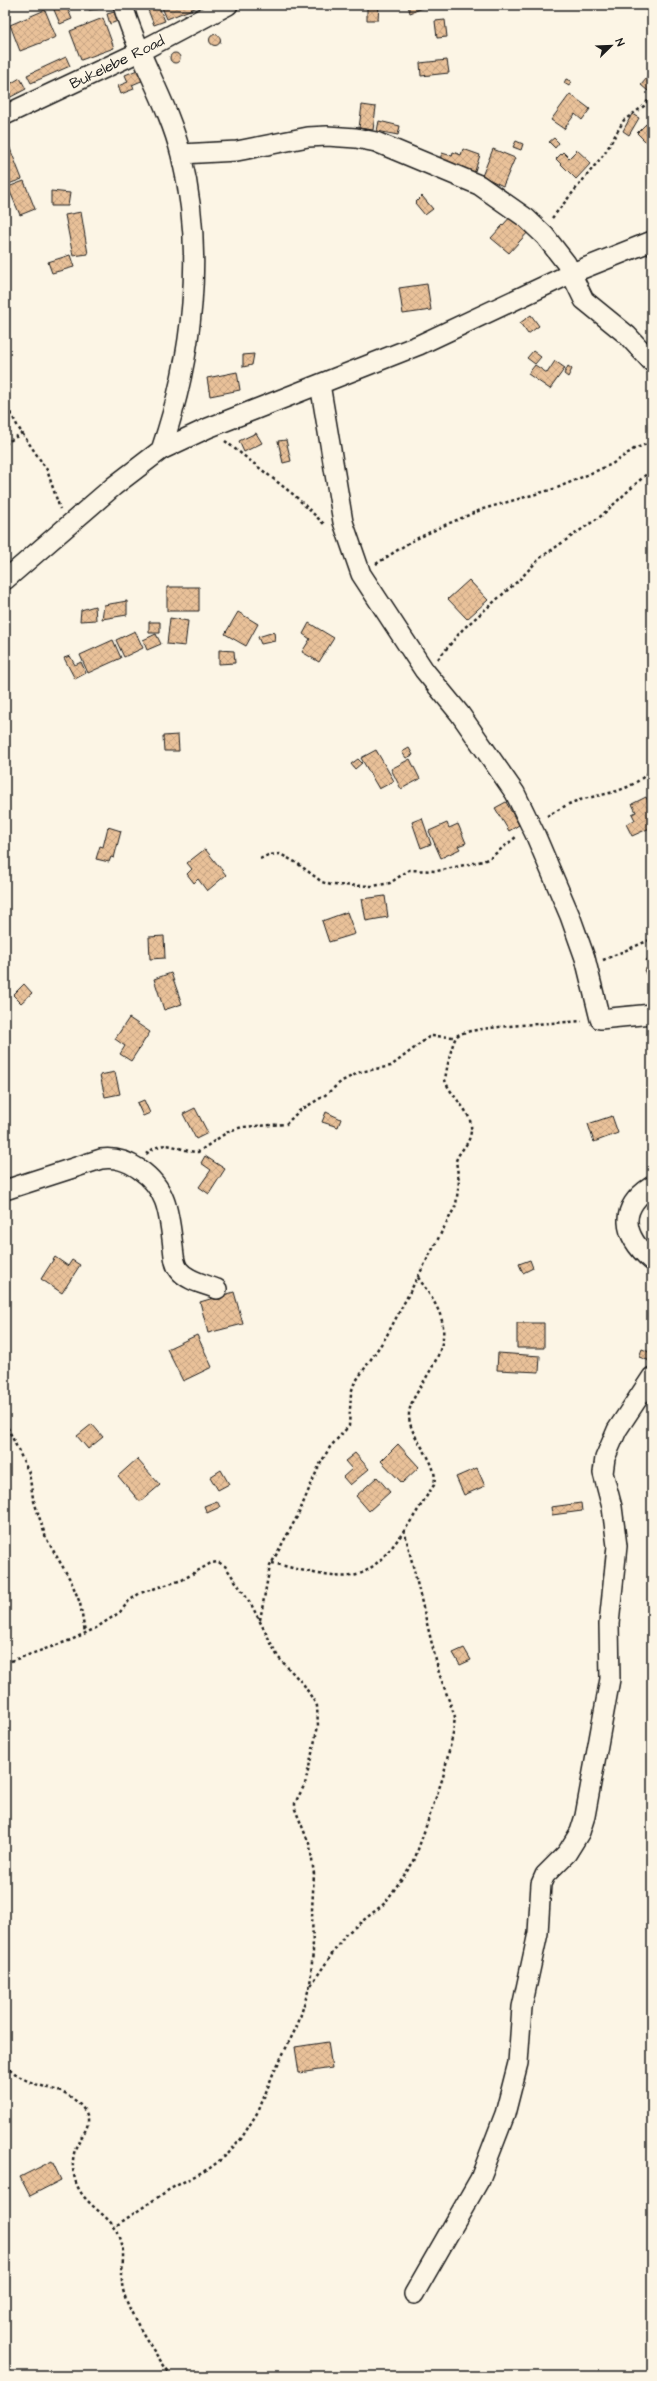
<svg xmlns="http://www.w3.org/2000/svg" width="657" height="2381" font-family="'Architects Daughter',sans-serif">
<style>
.building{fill:url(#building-cross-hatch);stroke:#1c1c1c}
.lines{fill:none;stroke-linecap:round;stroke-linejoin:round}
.minor-casing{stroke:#1c1c1c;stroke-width:22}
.path{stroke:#1c1c1c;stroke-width:2.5;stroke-dasharray:3 3;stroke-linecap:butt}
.minor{stroke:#fcf5e5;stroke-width:19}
.labels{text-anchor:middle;stroke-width:3.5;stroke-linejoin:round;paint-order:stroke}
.street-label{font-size:15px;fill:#1c1c1c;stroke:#fcf5e5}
</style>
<defs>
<pattern id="building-cross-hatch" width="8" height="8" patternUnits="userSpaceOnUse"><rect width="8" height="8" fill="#e9c199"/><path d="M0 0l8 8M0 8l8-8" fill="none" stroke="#c7a583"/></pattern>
</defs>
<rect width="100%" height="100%" fill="#fcf5e5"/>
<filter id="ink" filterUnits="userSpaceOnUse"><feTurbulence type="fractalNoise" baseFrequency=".025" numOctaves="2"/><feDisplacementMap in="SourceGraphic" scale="8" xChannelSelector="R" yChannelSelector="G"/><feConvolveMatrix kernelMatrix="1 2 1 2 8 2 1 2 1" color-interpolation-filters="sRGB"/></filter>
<g filter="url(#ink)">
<path class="building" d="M52 5H66L72 19 60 24Z
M88 5H98V9L89 10Z
M146 5H158L165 21 154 25Z
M161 5H200V6L167 19Z
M367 5H379L378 20H367Z
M408 5H422L423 8 410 13Z
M5 7 10 20 5 22Z
M45 10 56 37 20 51 10 25Z
M114 12 118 21 110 24 107 14Z
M103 18 114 48 81 60 70 31Z
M445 20 447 37 437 38 435 21Z
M209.5 40a5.5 5.5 0 1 1 11 0a5.5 5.5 0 1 1-11 0Z
M170 58a5 5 0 1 1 10 0a5 5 0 1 1-10 0Z
M66 57 70 66 31 83 27 75Z
M447 60 449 73 421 76 420 63Z
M142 68 146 79 132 85 134 89 121 94 118 86 128 82 125 75Z
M652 72V86L648 91 641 85Z
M20 78 26 89 5 100V87Z
M566 79 571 81 569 86 564 83Z
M570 94 590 109 582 120 575 114 564 129 551 120Z
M362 105 376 107 373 130 359 128Z
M632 114 639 118 629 135 623 131Z
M379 121 400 126 398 135 377 131Z
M646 124 652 130V136L646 142 637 133Z
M554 138 559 143 555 148 549 142Z
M516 141 523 144 521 150 513 147Z
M9 146 22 179 6 185 5 148Z
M463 149 480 155 474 174 439 162 442 153 452 156 453 152 461 155Z
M493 149 515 158 503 186 482 176Z
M577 150 591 163 576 179 556 159 563 152 569 158Z
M24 181 35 209 20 215 8 187Z
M51 191 70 193 68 206H51Z
M422 196 433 209 425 215 415 203Z
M81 212 88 254 73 256 65 215Z
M513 214 530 230 509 253 491 238Z
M70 255 74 267 52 273 48 262Z
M427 284 431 310 403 314 399 288Z
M531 315 539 326 528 334 520 323Z
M533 351 541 357 535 364 527 358Z
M254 354 252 365 243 367V355Z
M555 361 565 368 550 389 528 374 535 365 547 373Z
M568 366 572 369 568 377 564 374Z
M237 372 240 390 210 396 207 378Z
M256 433 262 443 244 452 239 441Z
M286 440 291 461 283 463 278 441Z
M469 580 488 600 467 619 448 599Z
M167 587H199V611H167Z
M127 601V615L102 619 104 605Z
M95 606 96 620 80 621 81 610Z
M238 612 258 624 246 646 225 634Z
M170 618 188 621 185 646 167 644Z
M149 622H160V633H149Z
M309 623 334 638 319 662 302 652 310 639 303 634Z
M135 631 143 648 124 657 116 640Z
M274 632 275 641 261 644 258 637Z
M156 634 161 644 147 650 143 640Z
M113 640 121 658 88 673 80 655Z
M219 650 234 651 235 663 219 664Z
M70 656 75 665 81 662 86 673 75 679 64 658Z
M178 735 179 751H164L163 736Z
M409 748 413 755 406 758 402 752Z
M376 750 394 781 379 789 361 758Z
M358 759 362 763 355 769 351 764Z
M410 759 420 779 401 789 391 769Z
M646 797 652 811V827L632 836 626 824 635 820 632 814 636 812 632 804Z
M506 802 519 825 509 831 495 808Z
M422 818 431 844 421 848 412 822Z
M447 823 449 828 458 824 466 843 458 846 460 849 441 858 429 831Z
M108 827 121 831 114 858 111 857 109 862 96 859 100 846 103 847Z
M205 849 226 875 207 891 198 879 194 883 187 874 192 869 187 863Z
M385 896 388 917 366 921 362 899Z
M347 912 355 934 329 942 322 921Z
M164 936 165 958 150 959 149 937Z
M652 957V986L644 970 649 967 646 960Z
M171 973 182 1004 164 1010 154 979Z
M24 984 32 993 21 1003 13 995Z
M129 1018 150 1032 131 1061 120 1054 125 1046 115 1039Z
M115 1072 120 1094 105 1097 100 1075Z
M144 1100 150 1113 143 1116 137 1103Z
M195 1108 208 1133 196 1139 183 1114Z
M326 1112 341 1119 338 1127 322 1122Z
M612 1116 618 1133 594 1142 588 1124Z
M205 1156 225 1169 209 1194 199 1187 211 1170 201 1163Z
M55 1257 68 1266 72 1260 80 1265 62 1293 41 1279Z
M530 1260 533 1268 523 1273 519 1264Z
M234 1292 243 1324 208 1333 200 1302Z
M517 1323H544V1348H517Z
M197 1335 212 1367 183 1381 167 1349Z
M642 1349 652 1353 650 1361 639 1357Z
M498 1353 540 1356 539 1372 497 1370Z
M92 1424 103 1437 88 1449 77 1436Z
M398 1444 419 1467 402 1483 381 1461Z
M355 1453 369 1469 350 1485 343 1477 352 1469 345 1461Z
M137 1459 160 1485 140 1502 118 1476Z
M477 1468 485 1486 464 1495 456 1477Z
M221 1470 229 1484 218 1490 210 1477Z
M377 1477 390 1492 369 1511 356 1496Z
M217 1501 220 1507 207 1513 204 1506Z
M581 1503 582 1511 552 1515 551 1507Z
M464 1648 471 1660 460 1665 453 1653Z
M328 2042 332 2068 299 2073 295 2047Z
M52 2161 61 2180 30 2196 20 2177Z"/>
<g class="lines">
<g class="minor-casing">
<path id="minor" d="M123 5C137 56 168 102 181 155 205 251 193 357 161 450
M5 115 141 51 228 5
M181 154 237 151 308 137 327 136 356 138 376 142 479 185 526 218 545 236 566 263 584 300 627 335 652 362
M320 384 343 522 361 574 424 670 460 714 515 793 535 834 570 916 585 958 600 1019 652 1014
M5 580 114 486 161 450 208 428 419 345 572 273 652 241
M652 1186C618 1208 622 1235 652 1261
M5 1190 101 1159C116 1157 127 1161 139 1169 168 1189 169 1214 173 1247 174 1255 174 1264 179 1270 187 1281 205 1284 217 1289
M414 2294 480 2179 505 2114 518 2063 522 2007 538 1933 541 1884 545 1875 567 1853 580 1832 585 1816 610 1679 609 1624 617 1546 612 1507 603 1473 605 1458 617 1430 652 1377"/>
</g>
<path class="path" d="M552 218 605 153 624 120 644 106 652 95
M5 402 18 427 47 470 60 509
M225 441 294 495 325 525
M5 444 22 433
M376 564 410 542 445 525 483 509 557 488 612 464 634 449 652 442
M438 659 463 629 519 580 540 558 601 516 652 469
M547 816C557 811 568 803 580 800 609 792 629 793 652 769
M260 859 268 855 280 854 297 863 322 882 331 885 373 886 390 883 409 870 437 871 483 861 490 858 516 837
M603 960 652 939
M146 1154C168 1136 175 1151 198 1152L229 1131 242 1127 286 1124 299 1111 324 1096 342 1081 360 1072 391 1066 430 1036 455 1037
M5 1422 29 1473 33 1498 46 1538 71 1581 80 1603 85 1633
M272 1563C295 1568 328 1579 351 1576 384 1573 416 1511 434 1485 440 1460 408 1439 409 1414 410 1401 418 1392 424 1381 454 1334 447 1318 417 1276
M260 1620 270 1566 298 1515 319 1466 330 1447 349 1426 351 1393 354 1384 386 1337 456 1205 459 1181 456 1161C459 1151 468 1146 470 1136 477 1113 451 1099 445 1080 446 1072 452 1041 457 1036 467 1026 561 1023 582 1021
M5 1663 71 1640 96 1628 120 1612 129 1601 140 1593 182 1580 211 1563 218 1562 225 1566 251 1604 278 1657 304 1685 317 1706 318 1726 309 1767 305 1784 295 1803V1809L310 1846 314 1874 312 1910 313 1951 310 1985 298 2024 273 2074 259 2110 241 2139 228 2154 210 2168 170 2189 114 2227
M311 1985 345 1935 385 1903 414 1861 443 1777 453 1734 455 1717 439 1673 404 1529
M5 2065C10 2069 16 2075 22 2078 45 2091 67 2086 85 2111 94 2125 81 2135 76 2147 72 2157 72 2169 75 2179 81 2204 107 2212 118 2233 127 2251 121 2265 122 2283 123 2306 157 2358 172 2376"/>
<use href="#minor" class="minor"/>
</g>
</g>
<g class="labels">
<g class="street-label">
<text transform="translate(117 62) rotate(-26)" y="5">Bukelebe Road</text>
</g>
</g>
<rect width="657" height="2381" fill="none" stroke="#fcf5e5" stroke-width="20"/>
<rect x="10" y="10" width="637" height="2361" fill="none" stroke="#1c1c1c" stroke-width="1.5" filter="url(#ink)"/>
<g transform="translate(611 46) rotate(67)" stroke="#fcf5e5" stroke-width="3" paint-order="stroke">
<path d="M0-3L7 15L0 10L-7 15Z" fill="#1c1c1c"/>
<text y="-6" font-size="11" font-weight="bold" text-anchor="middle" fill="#1c1c1c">N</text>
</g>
</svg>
